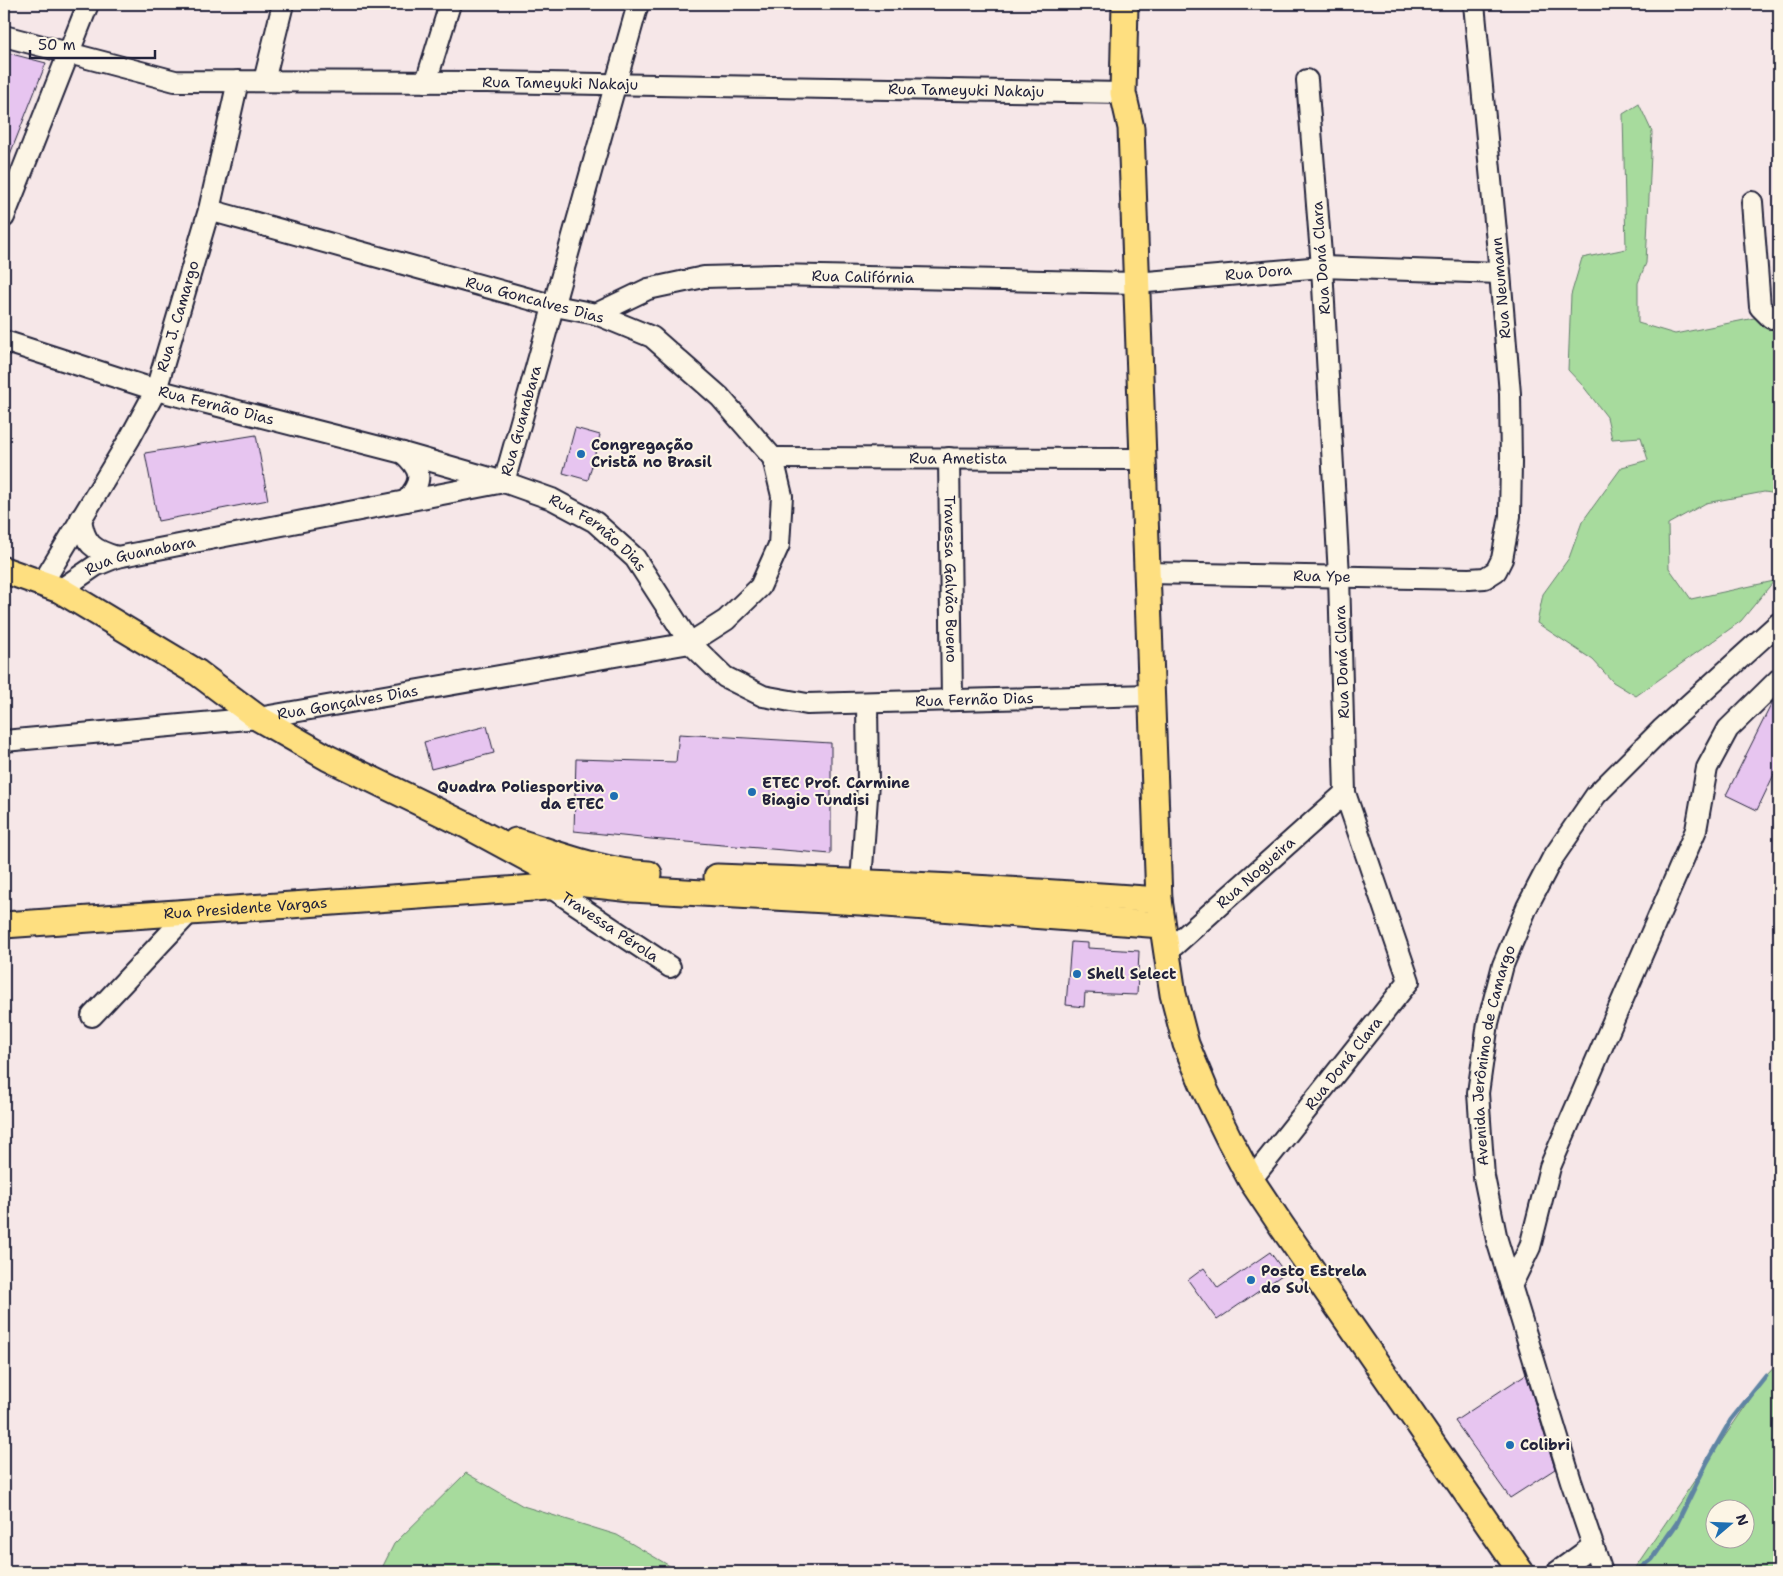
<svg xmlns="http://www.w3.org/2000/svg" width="1783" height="1576" font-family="'Shantell Sans',sans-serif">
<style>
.green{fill:#a7db9d;stroke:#647e6c;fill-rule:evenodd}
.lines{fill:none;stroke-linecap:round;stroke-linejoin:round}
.stream{stroke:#5f84a3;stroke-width:5}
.building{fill:#e7c5f0;stroke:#22223b}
.minor-casing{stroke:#22223b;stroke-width:24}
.major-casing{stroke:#22223b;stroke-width:29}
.minor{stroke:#fcf5e5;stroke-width:20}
.major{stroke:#fedf80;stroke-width:25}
.poi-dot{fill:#1f6fb2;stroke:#fcf5e5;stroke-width:2}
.labels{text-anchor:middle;stroke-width:4;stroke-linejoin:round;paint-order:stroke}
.street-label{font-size:15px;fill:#22223b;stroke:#fcf5e5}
.poi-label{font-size:15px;font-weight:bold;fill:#22223b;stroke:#fcf5e5;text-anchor:start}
</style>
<rect width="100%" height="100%" fill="#f6e7e8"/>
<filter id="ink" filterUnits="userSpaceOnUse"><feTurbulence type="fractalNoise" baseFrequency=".02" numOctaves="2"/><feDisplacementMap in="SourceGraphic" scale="10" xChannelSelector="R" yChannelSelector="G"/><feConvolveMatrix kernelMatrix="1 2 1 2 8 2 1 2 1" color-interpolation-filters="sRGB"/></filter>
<g filter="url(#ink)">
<path class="green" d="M1639 104 1652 132 1646 263 1638 283V323L1675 334 1779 313V494L1764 492 1706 503 1668 524 1669 568 1691 599 1774 581 1741 621 1636 696 1613 682 1593 660 1537 623 1543 594 1569 558 1582 522 1622 467 1648 460 1641 437 1612 439 1607 417 1583 386 1568 370 1571 295 1582 258 1626 249 1623 114Z
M1779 1362V1572H1632L1766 1376ZM1716 1508H1746V1538H1716Z
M466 1473 523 1506 617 1535 680 1572H380L394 1544Z
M1200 1565 1214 1572H1090L1102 1568Z"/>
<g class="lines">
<path class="stream" d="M1636 1572 1652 1559 1677 1523 1707 1462 1731 1420 1766 1376"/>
</g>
<path class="building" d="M4 52 46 63 5 167H4Z
M575 428 600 435 588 480 563 473Z
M256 435 268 500 158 521 145 453Z
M1779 695V764L1757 810 1726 795 1772 703Z
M487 726 494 753 431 769 424 742Z
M679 734 831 743V854L651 839 574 831 576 759 676 762Z
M1071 942 1088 943V948L1139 951 1137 995 1085 993 1084 1007 1066 1005Z
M1270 1252 1285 1273 1217 1320 1188 1280 1204 1268 1218 1288Z
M1526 1374 1555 1469 1510 1498 1455 1421Z"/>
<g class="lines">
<g class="minor-casing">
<g id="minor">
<path id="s1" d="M4 36 175 81 486 82 1123 93"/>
<path d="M264 81 283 4"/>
<path d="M426 82 450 4"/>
<path d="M1752 202 1760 307 1771 318 1779 317"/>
<path d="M4 217 88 4"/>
<path id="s2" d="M596 314 648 289 704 277 776 275 1136 283 1322 267 1500 273"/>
<path id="s3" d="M4 341 156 390 403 453 504 482 552 499 595 522 635 558 690 643 725 677 763 696 807 704 1151 695"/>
<path d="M403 453C423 471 423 481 406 501"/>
<path id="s4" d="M773 458 1143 459"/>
<path id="s5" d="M949 458 952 700"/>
<path d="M81 518C84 544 93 550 117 557"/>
<path id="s6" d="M1147 573 1469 579 1485 578 1496 571 1502 559 1510 516 1511 463 1510 394 1500 273 1474 4"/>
<path id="s7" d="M42 584 130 438 156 390 209 210 238 81"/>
<path id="s8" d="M60 590 95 566 117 557 504 482 638 4"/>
<path id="s9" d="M4 741 258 718 690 643 726 620 760 587 779 545 782 496 773 458 720 397 652 337 596 314 555 306 209 210"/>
<path id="s10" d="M550 887 670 967"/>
<path d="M860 896 868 783 867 703"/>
<path id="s11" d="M1167 952 1345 793"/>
<path d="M92 1016 190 912"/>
<path id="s12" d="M1251 1180 1409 981 1345 793 1339 576 1322 267 1307 80"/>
<path d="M1511 1286 1530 1247 1550 1167 1696 830 1707 768 1728 729 1779 679"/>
<path d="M1557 1572 1593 1546"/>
<path id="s13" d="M1602 1572 1571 1481 1497 1240 1484 1177 1478 1093 1488 1023 1503 965 1527 907 1552 859 1596 795 1661 730 1779 623"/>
</g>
</g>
<g class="major-casing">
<g id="major">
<path d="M1125 4 1123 93 1131 128 1159 900 1173 994 1186 1044 1206 1092 1229 1139 1251 1180 1281 1225 1521 1572"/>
<path d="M4 570 60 590 198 673 258 718 328 758 468 826 564 878 586 884 632 889 860 902 1162 925"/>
<path d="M516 841C559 855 604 872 649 874"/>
<path d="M717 877C864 882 1011 889 1159 900"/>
<path id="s14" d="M4 925 576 885"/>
</g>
</g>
<use href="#minor" class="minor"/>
<use href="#major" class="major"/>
</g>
</g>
<g class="poi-dot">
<circle cx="581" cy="454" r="5"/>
<circle cx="752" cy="792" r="5"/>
<circle cx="614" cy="796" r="5"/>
<circle cx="1077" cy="974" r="5"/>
<circle cx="1251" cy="1280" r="5"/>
<circle cx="1510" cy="1445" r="5"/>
</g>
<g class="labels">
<g class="street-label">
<text dy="5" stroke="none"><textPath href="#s1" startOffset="562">Rua Tameyuki Nakaju</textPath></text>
<text dy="5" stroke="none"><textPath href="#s1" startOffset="968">Rua Tameyuki Nakaju</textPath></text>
<text transform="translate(1321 258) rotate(-94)" y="5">Rua Doná Clara</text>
<text dy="5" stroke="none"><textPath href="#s2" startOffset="670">Rua Dora</textPath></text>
<text dy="5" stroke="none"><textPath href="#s2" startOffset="274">Rua Califórnia</textPath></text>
<text transform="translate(1501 288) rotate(-95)" y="5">Rua Neumann</text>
<text transform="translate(535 300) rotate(15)" y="5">Rua Goncalves Dias</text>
<text dy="5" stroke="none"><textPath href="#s7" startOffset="302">Rua J. Camargo</textPath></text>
<text dy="5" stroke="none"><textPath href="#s3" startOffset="222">Rua Fernão Dias</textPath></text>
<text dy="5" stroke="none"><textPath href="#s8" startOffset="524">Rua Guanabara</textPath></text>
<text dy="5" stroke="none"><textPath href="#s4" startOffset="185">Rua Ametista</textPath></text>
<text dy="5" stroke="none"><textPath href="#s3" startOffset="628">Rua Fernão Dias</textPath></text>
<text dy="5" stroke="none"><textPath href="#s8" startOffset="89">Rua Guanabara</textPath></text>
<text dy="5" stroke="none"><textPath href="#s6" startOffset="175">Rua Ype</textPath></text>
<text dy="5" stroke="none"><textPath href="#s5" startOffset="121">Travessa Galvão Bueno</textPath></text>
<text transform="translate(1342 662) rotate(-92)" y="5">Rua Doná Clara</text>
<text dy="5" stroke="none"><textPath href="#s3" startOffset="1078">Rua Fernão Dias</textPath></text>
<text dy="5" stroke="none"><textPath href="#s9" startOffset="346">Rua Gonçalves Dias</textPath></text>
<text dy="5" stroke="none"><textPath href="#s11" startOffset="119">Rua Nogueira</textPath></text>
<text dy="5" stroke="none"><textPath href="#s14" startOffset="242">Rua Presidente Vargas</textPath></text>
<text dy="5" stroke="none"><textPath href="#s10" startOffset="72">Travessa Pérola</textPath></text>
<text dy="5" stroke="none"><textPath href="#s13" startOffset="536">Avenida Jerônimo de Camargo</textPath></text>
<text dy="5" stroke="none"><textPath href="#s12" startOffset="149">Rua Doná Clara</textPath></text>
</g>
<g class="poi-label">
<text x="591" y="450">Congregação<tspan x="591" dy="17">Cristã no Brasil</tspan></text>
<text x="762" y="788">ETEC Prof. Carmine<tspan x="762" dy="17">Biagio Tundisi</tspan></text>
<text x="604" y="792" text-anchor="end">Quadra Poliesportiva<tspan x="604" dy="17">da ETEC</tspan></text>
<text x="1087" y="979">Shell Select</text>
<text x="1261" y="1276">Posto Estrela<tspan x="1261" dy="17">do Sul</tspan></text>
<text x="1520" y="1450">Colibri</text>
</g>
</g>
<rect width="1783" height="1576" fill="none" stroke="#fcf5e5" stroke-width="20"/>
<rect x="10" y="10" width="1763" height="1556" fill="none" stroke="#22223b" stroke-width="2" filter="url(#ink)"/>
<g transform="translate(1730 1524) rotate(71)"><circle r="24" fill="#fcf5e5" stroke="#a5a1a1"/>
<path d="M0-4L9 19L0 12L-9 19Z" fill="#1f6fb2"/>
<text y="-8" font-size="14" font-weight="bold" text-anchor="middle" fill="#22223b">N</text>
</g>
<path d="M30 50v8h125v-8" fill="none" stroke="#22223b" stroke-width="2.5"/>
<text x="38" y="50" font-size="15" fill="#22223b" stroke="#fcf5e5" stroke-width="4" paint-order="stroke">50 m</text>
</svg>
